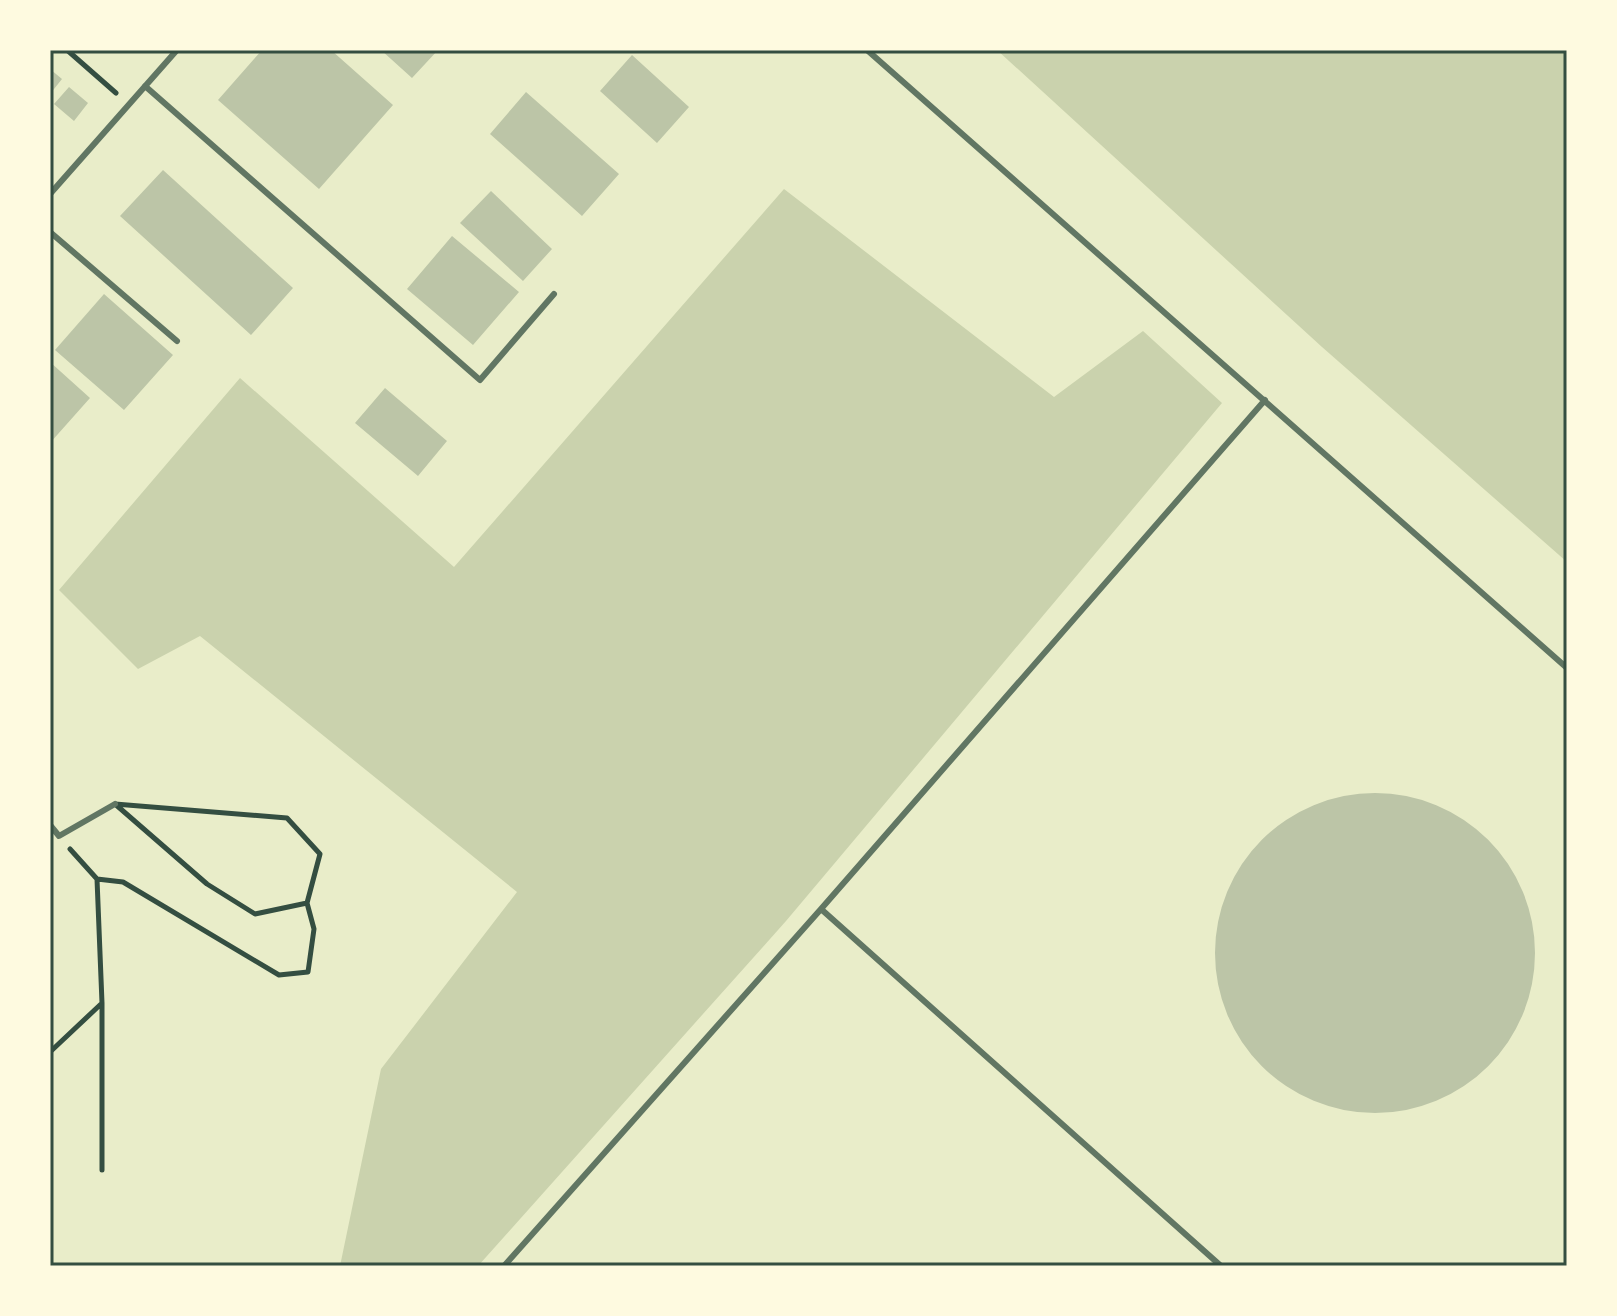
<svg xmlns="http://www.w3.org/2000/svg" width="1617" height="1316" font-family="Inter,sans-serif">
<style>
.green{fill:#cad2ad}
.building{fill:#bcc5a7}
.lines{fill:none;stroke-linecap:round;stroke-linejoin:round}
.path{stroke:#344e41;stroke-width:5}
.service{stroke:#617663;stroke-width:6}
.neatline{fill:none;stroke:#344e41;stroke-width:3}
</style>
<rect width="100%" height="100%" fill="#e9edc9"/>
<path class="green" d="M997 50H1567V562L1322 347Z
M784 189 1054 397 1143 331 1222 403 786 921 478 1266H340L381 1069 517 892 200 636 138 669 59 590 240 378 454 567Z"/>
<path class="building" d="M262 50H331L393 105 319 189 218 100Z
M381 50H438L412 78Z
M632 55 689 107 657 143 600 91Z
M50 69 62 79 50 94Z
M69 87 88 103 74 121 54 104Z
M526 92 619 174 582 216 490 134Z
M163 170 293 288 251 335 120 216Z
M491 191 552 249 523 281 460 223Z
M452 236 519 292 473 345 407 289Z
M104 294 173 355 124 410 55 350Z
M50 362 90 398 50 443Z
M385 388 447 441 418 476 355 423Z
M1215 953a160 160 0 1 1 320 0a160 160 0 1 1-320 0Z"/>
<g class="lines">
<path class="path" d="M67 50 116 93
M115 804 287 818 320 854 307 903 255 914 207 884Z
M70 849 97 879 102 1003V1170
M97 879 123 882 279 975 308 972 314 929 307 903
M50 1052 101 1004"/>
<path class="service" d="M867 50 1567 668
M145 86 480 380 554 294
M50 194 177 50
M50 232 177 341
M50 825 59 836 115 804
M821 909 1221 1266
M504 1266 821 909 1265 400"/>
</g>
<rect width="1617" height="1316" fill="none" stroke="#fefae0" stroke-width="104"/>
<rect x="52" y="52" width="1513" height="1212" class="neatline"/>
</svg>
